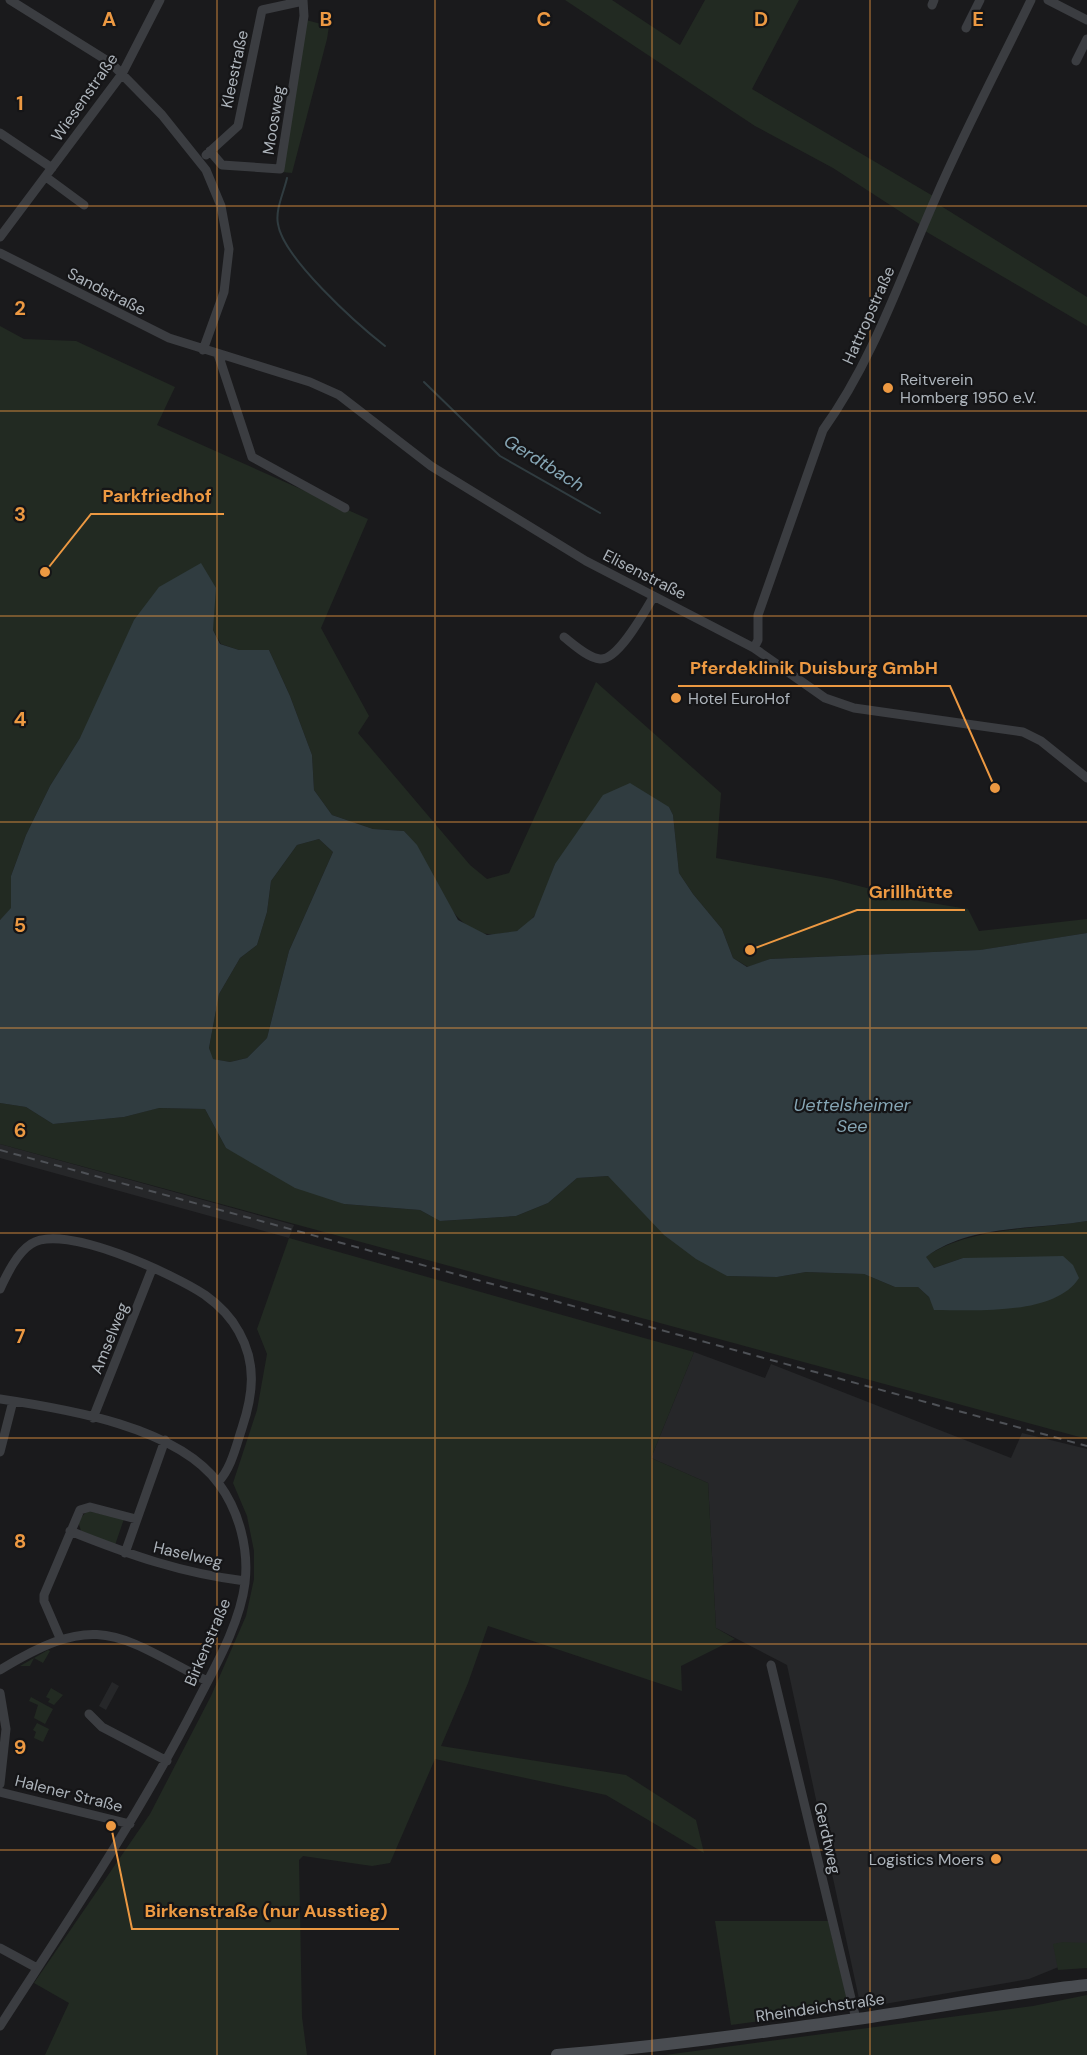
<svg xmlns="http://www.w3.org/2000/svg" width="1087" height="2055" font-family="'DM Sans',sans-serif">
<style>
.built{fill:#262729}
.green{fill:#222a22}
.water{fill:#303c40;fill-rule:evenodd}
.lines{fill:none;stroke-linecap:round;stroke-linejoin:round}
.stream{stroke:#303c40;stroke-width:2}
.street{stroke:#3b3d41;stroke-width:9}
.secondary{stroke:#494c51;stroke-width:12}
.rail{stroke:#4e5156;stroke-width:2;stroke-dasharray:8 6;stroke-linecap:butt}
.grid{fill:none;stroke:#ed9942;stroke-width:1.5;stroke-opacity:0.55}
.poi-dot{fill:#ed9942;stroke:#151517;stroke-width:2}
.labels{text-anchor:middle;stroke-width:4.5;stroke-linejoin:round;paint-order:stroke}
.street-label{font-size:16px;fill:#adb4bb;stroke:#151517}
.poi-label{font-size:16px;fill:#adb4bb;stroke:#151517;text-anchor:start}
.water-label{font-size:18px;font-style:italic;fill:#86a6b5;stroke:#151517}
.grid-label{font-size:20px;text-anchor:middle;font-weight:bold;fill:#ed9942;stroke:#151517;stroke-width:4.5;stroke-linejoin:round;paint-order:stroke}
.leader{fill:none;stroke:#ed9942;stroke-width:2}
.callout-dot{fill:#ed9942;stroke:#151517;stroke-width:2}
.callout-label{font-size:18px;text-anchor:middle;font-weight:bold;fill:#ed9942;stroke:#151517;stroke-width:4.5;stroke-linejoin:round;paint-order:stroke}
</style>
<rect width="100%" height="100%" fill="#1a1a1c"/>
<path class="built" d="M0 1144 29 1152 294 1225 289 1238 0 1158Z
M694 1352 765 1378 771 1364 1011 1458 1022 1433 1087 1449V1965L1061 1966 1029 1979 861 2008 787 1665 716 1628 708 1483 651 1458Z
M112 1682 119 1686 106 1710 99 1706Z"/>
<path class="green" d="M565 0H612L680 45 705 0H799L752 89 933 196 921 225 833 168 755 126Z
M306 20 329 26 327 39 292 173 282 172Z
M941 206 1087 297V326L925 231 935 207Z
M0 326 24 339 76 341 175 387 157 425 368 519 321 628 369 716 358 733 470 865 487 879 509 873 596 682 721 793 716 858 832 879 913 900 968 909 979 931 1087 919V933L981 950 770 959 748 967 733 958 722 929 693 894 679 873 673 815 669 807 555 864C547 885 540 922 517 931 512 933 504 933 498 934 448 940 431 861 404 831L373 829 332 815 314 790 312 755 290 696 269 650H239L221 644 213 630V613L80 738 50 786 26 835 11 876V909L0 920Z
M319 839 333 852 289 951 267 1038 247 1058 230 1062 212 1059 209 1048 219 994 240 958 257 945 267 912 271 881 297 845Z
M0 1103 26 1107 53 1124 124 1117 158 1108 205 1109 226 1148 344 1204 420 1210 440 1221 516 1216 548 1203 577 1178 608 1176 727 1276 777 1277 806 1272 864 1274 895 1287H918L929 1297 935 1310 995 1309 1011 1258H963L934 1268 925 1257C972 1226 1033 1230 1087 1221V1439L0 1144Z
M289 1238 694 1352 651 1458 708 1483 716 1628 735 1639 681 1666 682 1691 488 1626 468 1683 441 1746 626 1775 696 1820 704 1853 606 1795 435 1759 390 1863 372 1866 303 1856 299 1860 302 2017 307 2055H45L69 2003 34 1983 150 1814 211 1696 246 1616 254 1579V1551L247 1516 233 1483 257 1410 267 1354 257 1329Z
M87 1511 124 1519 115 1545 81 1531 78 1521Z
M48 1650 50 1651 43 1663 34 1658 30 1666H20Z
M51 1688 63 1695 54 1705 48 1702 50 1699 46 1697Z
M31 1697 53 1709 45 1724 34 1718 38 1705 29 1701Z
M37 1723 49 1729 43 1742 34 1738 36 1732 33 1730Z
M715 1921H828L850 2009 731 2025Z
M1063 1942 1087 1943V1968L1058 1970 1053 1944Z
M1087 1995V2055H665L1033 2006Z"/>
<path class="water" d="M201 563 216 588 213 630 220 644 239 650H269L290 696 312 755 314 790 332 815 373 829 404 831 417 845 458 920 487 935 517 931 534 917 555 864 603 795 630 783 669 807 673 815 679 873 693 894 722 929 733 958 747 967 770 959 980 950 1087 933V1221C1034 1230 970 1224 926 1257L934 1268 963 1258 1063 1256 1073 1265 1079 1278C1055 1316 975 1310 934 1310L929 1297 918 1287H895L864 1274 806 1272 777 1277 727 1276 696 1259 664 1235 608 1176 577 1178 548 1203 516 1216 440 1221 420 1210 344 1204 295 1188 226 1148 205 1109 159 1108 124 1117 53 1124 26 1107 0 1103V920L11 908V876L26 835 50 786 80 738 134 620 159 587ZM319 839 333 852 289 951 267 1038 247 1058 230 1062 213 1059 209 1048 219 994 240 958 257 945 267 912 271 881 297 845Z"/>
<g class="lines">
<path class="stream" d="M287 178C284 192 275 210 278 224 283 258 357 324 385 346
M424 382 500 456 600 513"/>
<path class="street" d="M10 0 111 63 162 115 206 170 221 206 229 249 224 292 203 350
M1048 0 1087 20
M932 5 934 0
M966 28 980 0
M1076 61 1087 39
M0 133 52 168
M210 151 222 165 280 169 304 16 303 0
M206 155 238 126 262 10 303 1
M46 177 84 205
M0 237 122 74 160 0
M0 253 169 338 310 382 339 395 431 466 586 561 754 648 825 698 854 708 1023 732 1041 741 1087 778
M218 354 252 457 345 508
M564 637C573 644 588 658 600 659 618 661 645 611 654 596
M754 648 758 640V615L823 430C874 359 901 276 936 197 965 130 999 66 1031 0
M0 1289C7 1274 17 1253 31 1244 63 1222 175 1275 205 1295 219 1305 231 1317 239 1332 257 1364 253 1395 242 1428 236 1446 231 1469 218 1482
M0 1399C67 1409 178 1427 219 1484 239 1511 249 1549 245 1583 240 1623 216 1665 198 1700 140 1814 69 1919 0 2026
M93 1418 152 1269
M0 1452 13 1401
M70 1531C130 1555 181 1573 245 1581
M125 1553 165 1440
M60 1638 44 1601V1595L80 1510 90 1507 136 1519
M771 1665 856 2019
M0 1670C97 1611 115 1633 207 1681
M0 1693 6 1729 0 1784
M89 1714 102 1727 167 1761
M0 1792 130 1824
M0 1948 37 1968"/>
<path class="secondary" d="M557 2055C657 2047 757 2033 857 2019 933 2008 1010 1993 1087 1985"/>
<path class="rail" d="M0 1150 1087 1446"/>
</g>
<path class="grid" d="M217 0V2055M435 0V2055M652 0V2055M870 0V2055M0 206H1087M0 411H1087M0 616H1087M0 822H1087M0 1028H1087M0 1233H1087M0 1438H1087M0 1644H1087M0 1850H1087"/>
<g class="poi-dot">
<circle cx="888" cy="388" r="6"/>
<circle cx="676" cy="698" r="6"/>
<circle cx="996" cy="1859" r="6"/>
</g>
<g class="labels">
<g class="street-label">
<text transform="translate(234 69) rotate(-78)" y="6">Kleestraße</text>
<text transform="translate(84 97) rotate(-55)" y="6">Wiesenstraße</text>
<text transform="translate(273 120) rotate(-81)" y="6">Moosweg</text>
<text transform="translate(107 291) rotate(27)" y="6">Sandstraße</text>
<text transform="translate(868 315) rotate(-66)" y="6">Hattropstraße</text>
<text transform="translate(645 574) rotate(27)" y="6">Elisenstraße</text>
<text transform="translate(109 1338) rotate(-68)" y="6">Amselweg</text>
<text transform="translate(188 1554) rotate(13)" y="6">Haselweg</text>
<text transform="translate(207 1642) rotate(-67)" y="6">Birkenstraße</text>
<text transform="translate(69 1793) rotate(14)" y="6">Halener Straße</text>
<text transform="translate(828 1838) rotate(77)" y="6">Gerdtweg</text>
<text transform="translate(820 2007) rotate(-8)" y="6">Rheindeichstraße</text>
</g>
<g class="poi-label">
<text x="900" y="385">Reitverein<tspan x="900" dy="18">Homberg 1950 e.V.</tspan></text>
<text x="688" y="704">Hotel EuroHof</text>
<text x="984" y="1865" text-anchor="end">Logistics Moers</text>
</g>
<g class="water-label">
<text transform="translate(544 463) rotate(32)" y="6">Gerdtbach</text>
<text x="852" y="1111">Uettelsheimer<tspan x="852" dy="21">See</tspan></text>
</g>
</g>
<g class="grid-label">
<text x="109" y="26">A</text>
<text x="326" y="26">B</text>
<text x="544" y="26">C</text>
<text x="761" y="26">D</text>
<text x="978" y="26">E</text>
<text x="20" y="110">1</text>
<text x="20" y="315">2</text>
<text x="20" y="521">3</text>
<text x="20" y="726">4</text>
<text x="20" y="932">5</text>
<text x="20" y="1137">6</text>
<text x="20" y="1343">7</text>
<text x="20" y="1548">8</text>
<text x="20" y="1754">9</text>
</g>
<path class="leader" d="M45 572L91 514H224M995 788L950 686H678M750 950L857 910H965M111 1826L132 1929H399"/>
<g class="callout-dot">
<circle cx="45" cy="572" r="6"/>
<circle cx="995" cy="788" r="6"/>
<circle cx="750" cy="950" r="6"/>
<circle cx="111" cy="1826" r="6"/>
</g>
<g class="callout-label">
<text x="157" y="502">Parkfriedhof</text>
<text x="814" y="674">Pferdeklinik Duisburg GmbH</text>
<text x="911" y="898">Grillhütte</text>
<text x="266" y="1917">Birkenstraße (nur Ausstieg)</text>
</g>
</svg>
